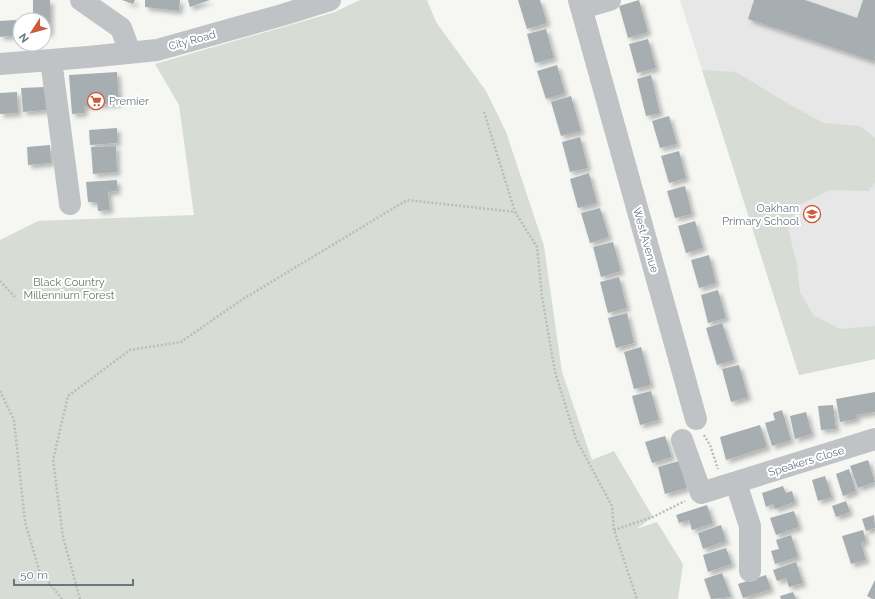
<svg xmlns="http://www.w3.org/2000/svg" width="875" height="599" font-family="Raleway,sans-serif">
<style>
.built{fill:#e6e7e6}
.green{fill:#d7dcd4}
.building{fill:#a7aeb2;filter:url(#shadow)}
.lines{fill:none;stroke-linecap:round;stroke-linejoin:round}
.path{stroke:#b9bcbe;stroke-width:2.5;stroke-dasharray:2 2;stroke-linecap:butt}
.minor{stroke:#bfc3c6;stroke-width:22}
.labels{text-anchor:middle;stroke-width:4;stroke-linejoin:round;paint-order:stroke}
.street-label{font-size:11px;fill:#687680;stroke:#fff}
.poi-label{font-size:11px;fill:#687680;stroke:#fff;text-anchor:start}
.park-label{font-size:11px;fill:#6a7866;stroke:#fff}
</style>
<defs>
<filter id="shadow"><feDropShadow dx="3.5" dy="3.5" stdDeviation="2" flood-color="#0004"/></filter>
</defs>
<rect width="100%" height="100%" fill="#f6f6f3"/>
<path class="built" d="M680 0H875V359L799 375Z"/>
<path class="green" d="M360 0H427L436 22 486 91 506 132 544 246 562 372 592 460 614 451 653 517 636 529 657 522 683 564 678 599H0V240L38 221 194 215 179 105 155 64 335 12Z
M702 70 736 72 792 106 824 123 860 126 875 138V182L869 191 830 190 797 206 788 228 797 265 800 292 813 315 840 329 875 326V359L799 375Z"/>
<path class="building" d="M33 0H50V33H44V20H33Z
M122 0H135L133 4Z
M145 0H180L179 11 145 7Z
M188 0H210L190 7Z
M518 0H540L547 23 527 29Z
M639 0 648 32 628 38 619 6Z
M754 0H805L857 18 863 0H875V55L873 61 748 19Z
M16 20 17 35 0 37V21Z
M546 29 554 58 535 63 527 34Z
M648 39 656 68 637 73 629 44Z
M557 65 565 93 546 99 537 71Z
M117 72 119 103 84 106V113L72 114 69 75Z
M651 75 660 113 646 116 637 79Z
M45 87 47 110 23 112 21 88Z
M17 92 18 113 0 114V93Z
M571 96 581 131 561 136 551 102Z
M669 116 677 144 660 148 652 121Z
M117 128V143L90 145 89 130Z
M580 137 588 168 570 172 562 142Z
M50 145 51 163 28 165 27 147Z
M116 146 117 172 93 174 91 147Z
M679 151 686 178 669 183 661 156Z
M589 173 597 203 578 208 570 179Z
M117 180V191L108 192 110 210 98 211 97 202H88L86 182Z
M685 186 692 214 675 218 667 191Z
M600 208 609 237 590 243 581 213Z
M695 221 703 248 686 253 678 226Z
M613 242 621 271 601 277 593 247Z
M709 255 716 283 699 288 691 260Z
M619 277 627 308 608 313 600 282Z
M718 290 726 318 708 323 701 295Z
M627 313 634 343 616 348 608 318Z
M722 323 734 360 717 365 706 328Z
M641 347 651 385 634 389 624 352Z
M739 365 748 397 731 402 722 369Z
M651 391 659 420 640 425 632 396Z
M875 392V412L856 415 857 419 840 422 836 399Z
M833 405 836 429 821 430 818 406Z
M782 410 791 440 772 446 765 423 775 420 773 413Z
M806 412 812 434 795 439 790 416Z
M760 425 767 447 726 460 720 437Z
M665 436 672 457 652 463 645 442Z
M868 460 875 482 858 488 850 466Z
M679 461 687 488 665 494 658 467Z
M849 469 856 491 843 496 836 474Z
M825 476 832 497 818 501 812 480Z
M783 486 786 493 792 491 795 502 775 509 773 504 766 507 762 493Z
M846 501 850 512 836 517 832 506Z
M707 505 713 523 692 530 689 520 679 523 676 515Z
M794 511 799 527 776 535 770 518Z
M874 515 875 528 866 531 862 519Z
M721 525 726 541 703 549 698 533Z
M863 530 866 541 861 543 866 560 851 564 842 536Z
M791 535 798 557 775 564 771 551 779 549 776 540Z
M726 548 732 564 708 572 703 555Z
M796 562 803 583 789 587 786 578 777 581 773 570Z
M722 573 731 597 711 599 704 579Z
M766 575 771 589 743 598 738 584Z
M875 580V599H873L867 596Z
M793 592 796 599H781L780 596Z"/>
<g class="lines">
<path class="path" d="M484 112 515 212
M0 281 15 297
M0 391 14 420 25 522 39 570 62 599
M704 435 710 445 718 469
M614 530 653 517 685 501
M80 599 63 537 53 460 68 396 130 350 181 342 243 299 407 200 515 212 537 247 542 297 555 372 576 439 612 506 614 530 637 599"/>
<path class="minor" d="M81 0 121 28 130 52
M579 0 696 419
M582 8 610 0
M51 60 70 204
M0 64 88 57 157 50 282 15 330 0
M682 440 701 493 875 439
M736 483 750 526V571"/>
</g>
<defs>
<g id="supermarket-ring" transform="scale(0.9)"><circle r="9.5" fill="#fff" stroke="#ce5a3b" stroke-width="1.5"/><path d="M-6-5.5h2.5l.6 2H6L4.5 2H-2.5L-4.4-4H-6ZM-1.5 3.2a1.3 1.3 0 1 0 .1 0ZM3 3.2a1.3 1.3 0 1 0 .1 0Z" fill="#ce5a3b"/></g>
<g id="school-ring" transform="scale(0.9)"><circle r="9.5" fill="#fff" stroke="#ce5a3b" stroke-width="1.5"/><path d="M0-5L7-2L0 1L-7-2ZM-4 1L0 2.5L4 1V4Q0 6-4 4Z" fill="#ce5a3b"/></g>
</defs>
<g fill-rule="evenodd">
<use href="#supermarket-ring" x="96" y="101"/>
<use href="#school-ring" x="812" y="214"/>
</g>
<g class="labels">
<g class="street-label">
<text transform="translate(192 40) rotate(-15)" y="4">City Road</text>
<text transform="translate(646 240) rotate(74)" y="4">West Avenue</text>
<text transform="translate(806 461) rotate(-17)" y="4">Speakers Close</text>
</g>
<g class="poi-label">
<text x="109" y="105">Premier</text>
<text x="799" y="212" text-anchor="end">Oakham<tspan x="799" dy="13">Primary School</tspan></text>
</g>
<g class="park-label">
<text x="69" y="286">Black Country<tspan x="69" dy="13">Millennium Forest</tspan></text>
</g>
</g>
<g transform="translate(32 32) rotate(234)"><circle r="19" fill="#ffffff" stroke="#c3c8cc"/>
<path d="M0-3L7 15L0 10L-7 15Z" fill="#ce5a3b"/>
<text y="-6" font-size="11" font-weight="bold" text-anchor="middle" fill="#687680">N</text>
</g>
<path d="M14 579v6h119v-6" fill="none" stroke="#687680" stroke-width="2"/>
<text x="20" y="579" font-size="12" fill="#687680" stroke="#ffffff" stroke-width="3" paint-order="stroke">50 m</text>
</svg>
